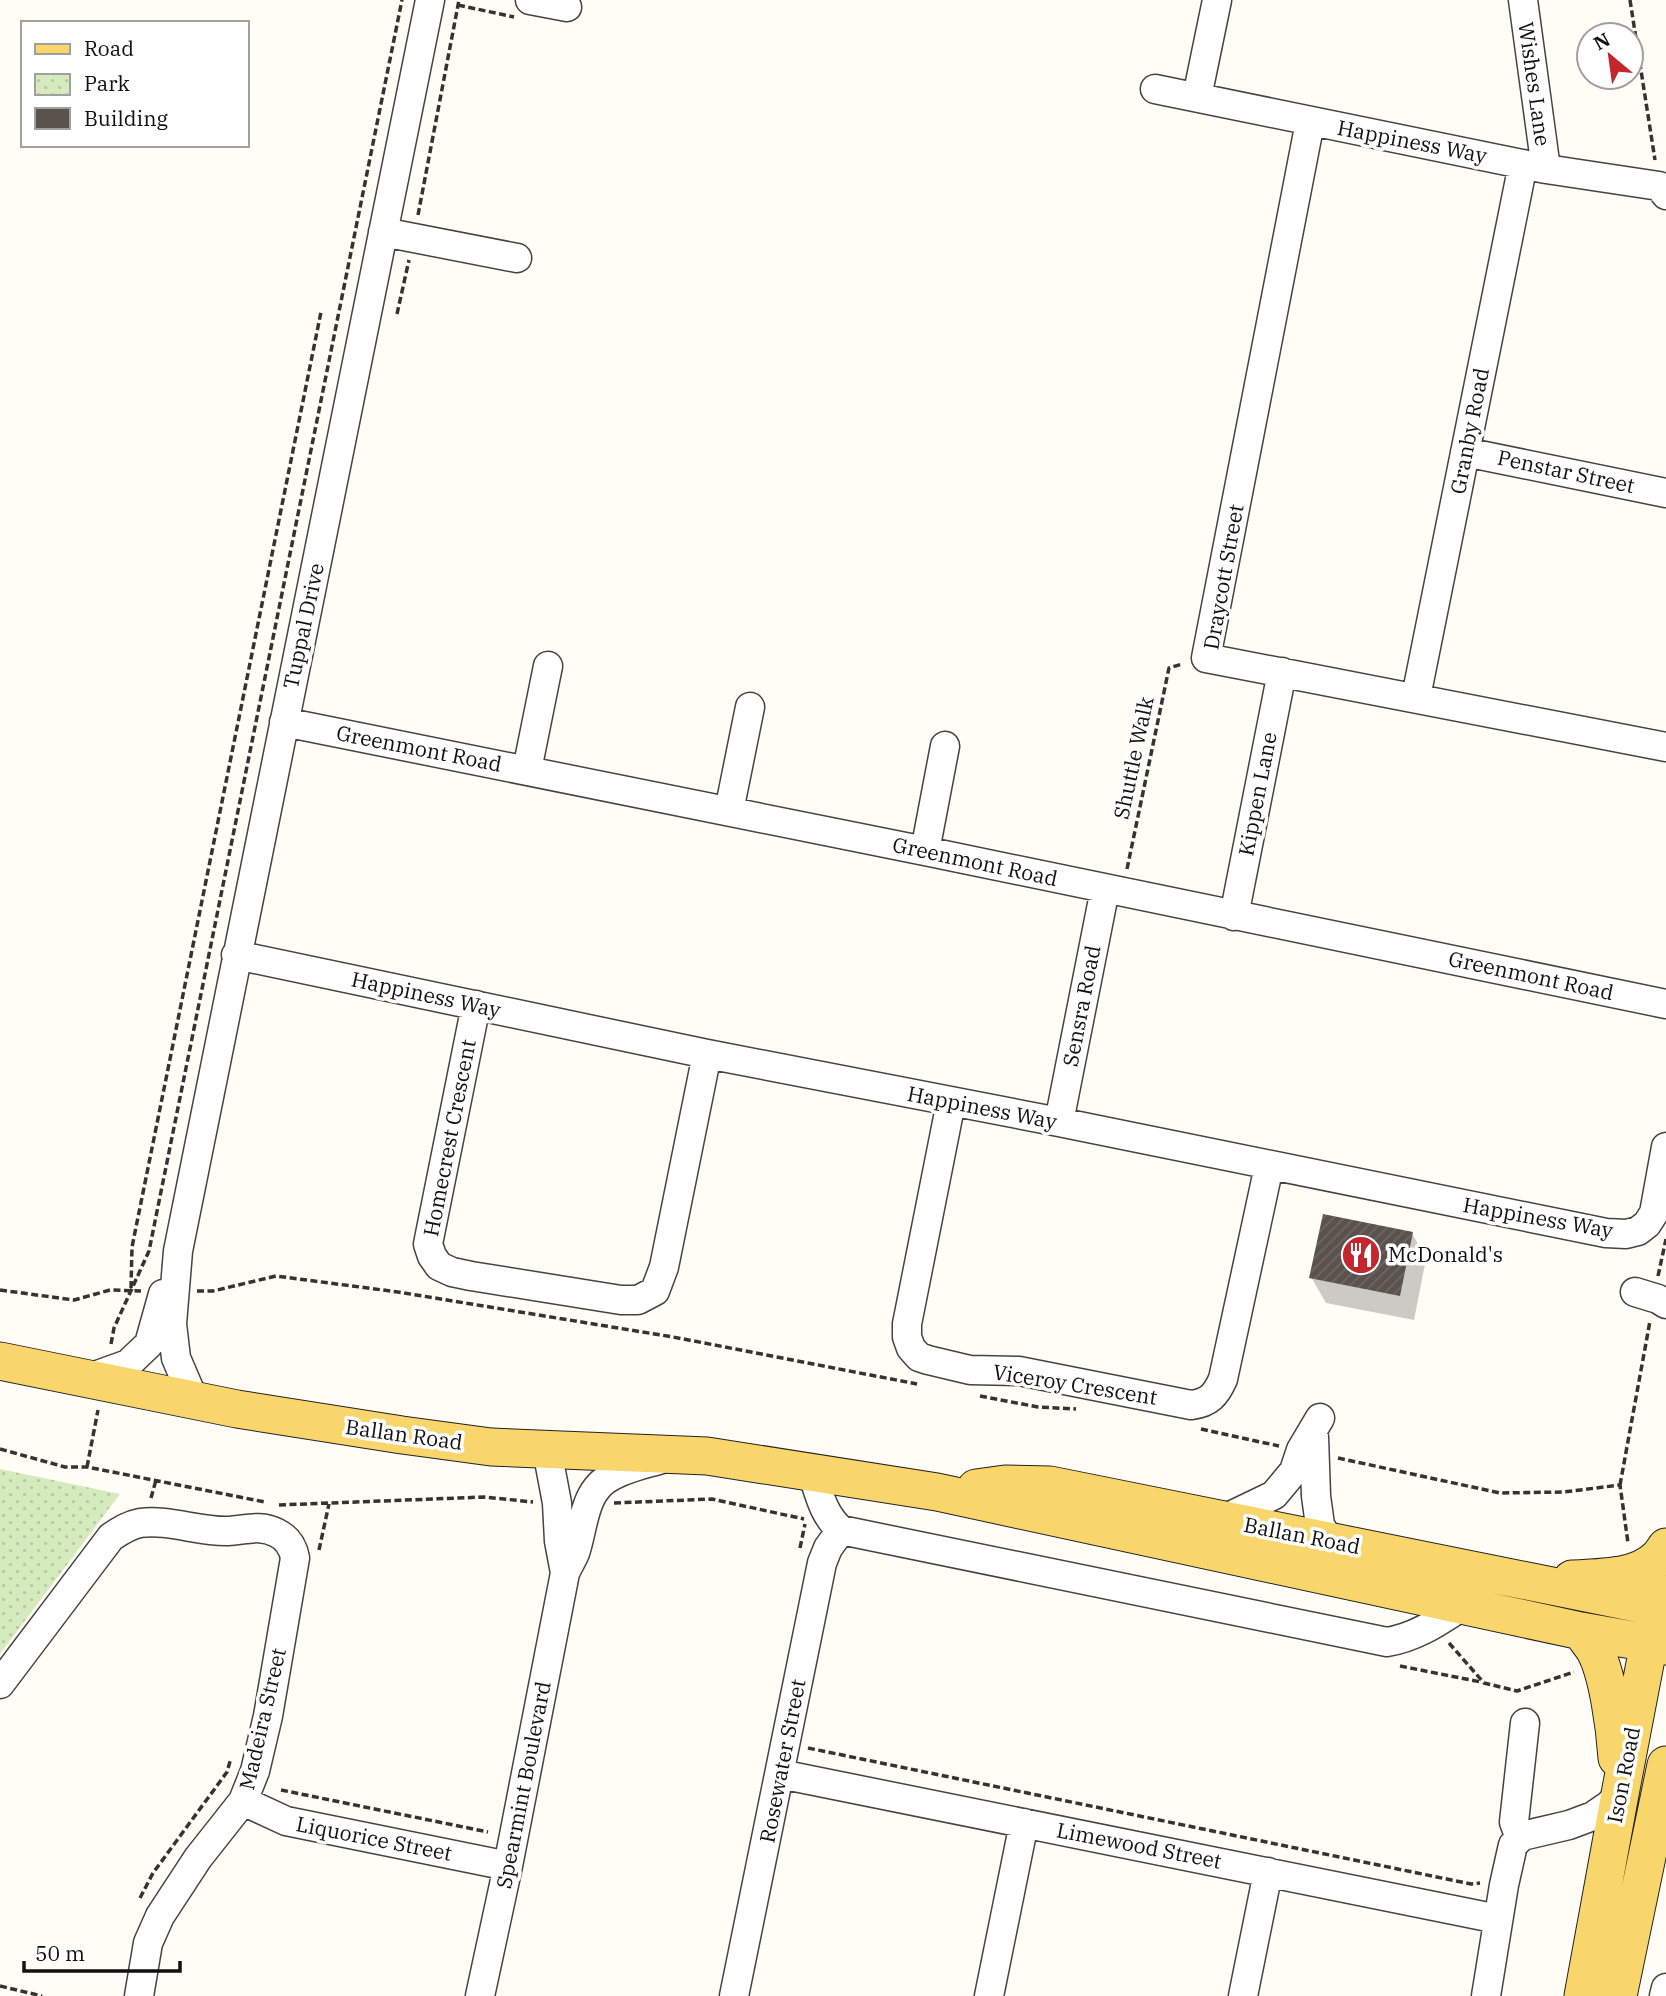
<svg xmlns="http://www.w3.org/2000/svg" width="1666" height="1996" font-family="'IBM Plex Serif',serif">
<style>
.park{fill:url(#park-dots)}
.shadow{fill:#0003}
.building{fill:url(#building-hatch)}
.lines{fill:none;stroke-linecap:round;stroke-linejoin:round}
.minor-casing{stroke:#444;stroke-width:31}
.major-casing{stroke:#222;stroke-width:39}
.path{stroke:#333;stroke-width:3.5;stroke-dasharray:7 3.5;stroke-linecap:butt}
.minor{stroke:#fff;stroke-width:28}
.major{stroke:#f9d66b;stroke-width:37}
.labels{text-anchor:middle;stroke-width:7;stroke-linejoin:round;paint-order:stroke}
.street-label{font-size:21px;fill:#111;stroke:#fff}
.poi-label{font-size:21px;fill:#111;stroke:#fff;text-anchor:start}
</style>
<defs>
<pattern id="park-dots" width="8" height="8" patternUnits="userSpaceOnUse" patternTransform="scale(1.75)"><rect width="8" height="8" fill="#d5ebbd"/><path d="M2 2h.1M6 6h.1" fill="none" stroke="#b6c8a1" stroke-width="1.8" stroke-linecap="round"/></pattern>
<pattern id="building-hatch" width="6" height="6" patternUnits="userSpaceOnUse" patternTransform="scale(1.75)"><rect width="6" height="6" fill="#5a524d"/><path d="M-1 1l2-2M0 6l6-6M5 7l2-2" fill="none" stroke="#6d6662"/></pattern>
</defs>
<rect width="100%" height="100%" fill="#fffdf5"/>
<path class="park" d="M0 1469 120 1494 0 1654Z"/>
<path class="shadow" d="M1412 1233 1426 1259 1414 1320 1326 1303 1311 1277Z"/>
<path class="building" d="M1323 1214 1413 1232 1400 1296 1309 1278Z"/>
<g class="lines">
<g class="minor-casing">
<path id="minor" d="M530 0 567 7
M1523 0 1546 169
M1155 89 1546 169 1659 186 1666 195
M1197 97 1217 0
M1310 122 1206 658 1666 747
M383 232 517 258
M1465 452 1666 493
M1416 697 1523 164
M284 722 925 851 1666 1004
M527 770 548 666
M729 811 750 707
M925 851 945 746
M1234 916 1282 672
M236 955 707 1054 1059 1122 1606 1233 1626 1234 1638 1231 1647 1224 1654 1213 1666 1147
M476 1005 428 1244 432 1256 439 1266 452 1272 471 1276 621 1300H638L655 1291 664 1267 707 1054
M951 1102 907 1324V1337L911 1348 919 1357 928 1360 970 1370 1019 1371 1191 1405C1209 1403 1216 1395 1223 1379L1269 1166
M1059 1122 1105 889
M1635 1292 1658 1299 1666 1304
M89 1378 128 1364 149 1344 163 1294
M194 1400 176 1358 172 1324 178 1251 430 0
M1314 1437 1316 1496 1320 1525 1330 1542
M547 1450 557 1503 559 1541 565 1573
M812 1472C819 1493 823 1515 841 1530L1387 1642C1417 1637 1439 1621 1464 1605
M1222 1520 1274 1495 1294 1471 1301 1450 1320 1418
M0 1684 111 1537C120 1531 129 1525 140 1523 168 1519 200 1532 228 1531 245 1530 261 1524 277 1533 287 1538 293 1547 295 1558L268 1716 255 1771 243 1801 198 1858 160 1916 148 1943 139 1996
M780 1774 1498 1919
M243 1801 286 1821 508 1866
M1522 1836 1517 1830 1514 1822 1525 1723
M480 1996 508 1866 565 1573C568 1566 572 1560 575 1553 584 1527 583 1490 612 1476 626 1468 643 1464 659 1460
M734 1996 822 1563 828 1548 841 1530
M989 1996 1024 1823
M1243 1996 1268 1872
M1486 1996 1504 1885 1513 1845 1522 1836 1569 1825 1593 1816 1609 1805 1620 1794
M1664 1996 1666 1988"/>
</g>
<g class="major-casing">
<path id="major" d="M0 1361 237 1409 402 1435 491 1447 707 1456 937 1492 1581 1631 1666 1646
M976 1488 1005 1484 1050 1485 1666 1609
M1572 1579C1604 1577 1649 1579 1666 1547
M1581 1631C1585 1637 1590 1643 1594 1649 1608 1673 1615 1729 1617 1758
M1583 1996 1620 1794 1666 1554
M1618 1996 1666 1765"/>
</g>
<path class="path" d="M1630 0 1655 160
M458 5 514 17
M418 215 459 0
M397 314 409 260
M1127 869 1169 668 1182 664
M1658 1276 1666 1239
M131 1288 132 1247 321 312
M0 1290 74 1300 110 1290 141 1291
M197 1291H213L276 1276 398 1292 673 1337 917 1384
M111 1344 114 1328 149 1251 402 0
M980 1396 1038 1407 1076 1409
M1201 1429 1279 1446
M0 1449 65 1467H87L265 1502
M1338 1458 1500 1493 1564 1492 1620 1485 1628 1543
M87 1467 98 1410
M1620 1485 1650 1321
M151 1498 156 1480
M614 1503 712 1499 804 1519
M279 1505 484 1497 533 1502
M800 1548 805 1524
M319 1550 329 1504
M1449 1643 1484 1683 1517 1691 1574 1672
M1400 1666 1481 1682
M808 1748 1471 1884 1480 1883
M281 1790 488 1832
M140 1898 153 1873 227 1772 231 1758
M0 1986 42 1996"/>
<use href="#minor" class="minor"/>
<use href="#major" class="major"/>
</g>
<defs>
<g id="restaurant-disc" transform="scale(2.0125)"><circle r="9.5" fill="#c4262e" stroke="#fff"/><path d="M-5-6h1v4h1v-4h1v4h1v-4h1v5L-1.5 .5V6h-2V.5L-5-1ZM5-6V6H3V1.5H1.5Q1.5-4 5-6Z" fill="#fff"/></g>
</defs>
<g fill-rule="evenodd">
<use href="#restaurant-disc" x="1361" y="1255"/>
</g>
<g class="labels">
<g class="street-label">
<text transform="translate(1534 84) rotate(82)" y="7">Wishes Lane</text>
<text transform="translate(1412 142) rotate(11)" y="7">Happiness Way</text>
<text transform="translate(1470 431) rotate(-79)" y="7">Granby Road</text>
<text transform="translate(1566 472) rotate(12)" y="7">Penstar Street</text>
<text transform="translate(1224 577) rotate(-80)" y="7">Draycott Street</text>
<text transform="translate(304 626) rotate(-78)" y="7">Tuppal Drive</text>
<text transform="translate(419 749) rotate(11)" y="7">Greenmont Road</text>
<text transform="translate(1134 758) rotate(-78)" y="7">Shuttle Walk</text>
<text transform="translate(1258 794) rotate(-79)" y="7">Kippen Lane</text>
<text transform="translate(975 862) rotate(12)" y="7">Greenmont Road</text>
<text transform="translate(1531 976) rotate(12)" y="7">Greenmont Road</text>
<text transform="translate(426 995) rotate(12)" y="7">Happiness Way</text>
<text transform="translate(1082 1006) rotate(-79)" y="7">Sensra Road</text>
<text transform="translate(982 1108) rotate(11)" y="7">Happiness Way</text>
<text transform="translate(450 1138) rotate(-79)" y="7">Homecrest Crescent</text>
<text transform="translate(1538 1218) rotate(10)" y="7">Happiness Way</text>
<text transform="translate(1075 1385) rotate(9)" y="7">Viceroy Crescent</text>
<text transform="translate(404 1435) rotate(8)" y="7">Ballan Road</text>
<text transform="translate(1302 1536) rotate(11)" y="7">Ballan Road</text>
<text transform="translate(263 1719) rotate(-77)" y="7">Madeira Street</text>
<text transform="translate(783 1761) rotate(-79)" y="7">Rosewater Street</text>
<text transform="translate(1624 1775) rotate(-79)" y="7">Ison Road</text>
<text transform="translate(524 1785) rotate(-79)" y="7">Spearmint Boulevard</text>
<text transform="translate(374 1839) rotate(11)" y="7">Liquorice Street</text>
<text transform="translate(1139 1846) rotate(11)" y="7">Limewood Street</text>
</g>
<g class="poi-label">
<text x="1388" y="1262">McDonald's</text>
</g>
</g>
<rect x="21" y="21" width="228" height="126" fill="#ffffff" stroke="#a0a0a0" stroke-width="2"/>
<rect x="35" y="44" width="35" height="10" fill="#f9d66b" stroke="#a0a0a0" stroke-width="2"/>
<text x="84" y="56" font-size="21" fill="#111111">Road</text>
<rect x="35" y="74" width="35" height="21" fill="url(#park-dots)" stroke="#a0a0a0" stroke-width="2"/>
<text x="84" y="91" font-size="21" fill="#111111">Park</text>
<rect x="35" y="108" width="35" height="21" fill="#5a524d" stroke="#a0a0a0" stroke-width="2"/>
<text x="84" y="126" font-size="21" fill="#111111">Building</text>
<g transform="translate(1610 56) rotate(331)"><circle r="33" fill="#ffffff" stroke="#a0a0a0" stroke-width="2"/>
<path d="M0-5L12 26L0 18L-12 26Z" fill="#c4262e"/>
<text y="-10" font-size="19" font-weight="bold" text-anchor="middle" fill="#111111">N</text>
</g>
<path d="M24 1961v10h156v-10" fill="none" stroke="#111111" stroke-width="3.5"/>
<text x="35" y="1961" font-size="21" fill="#111111" stroke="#ffffff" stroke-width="5" paint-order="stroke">50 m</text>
</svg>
